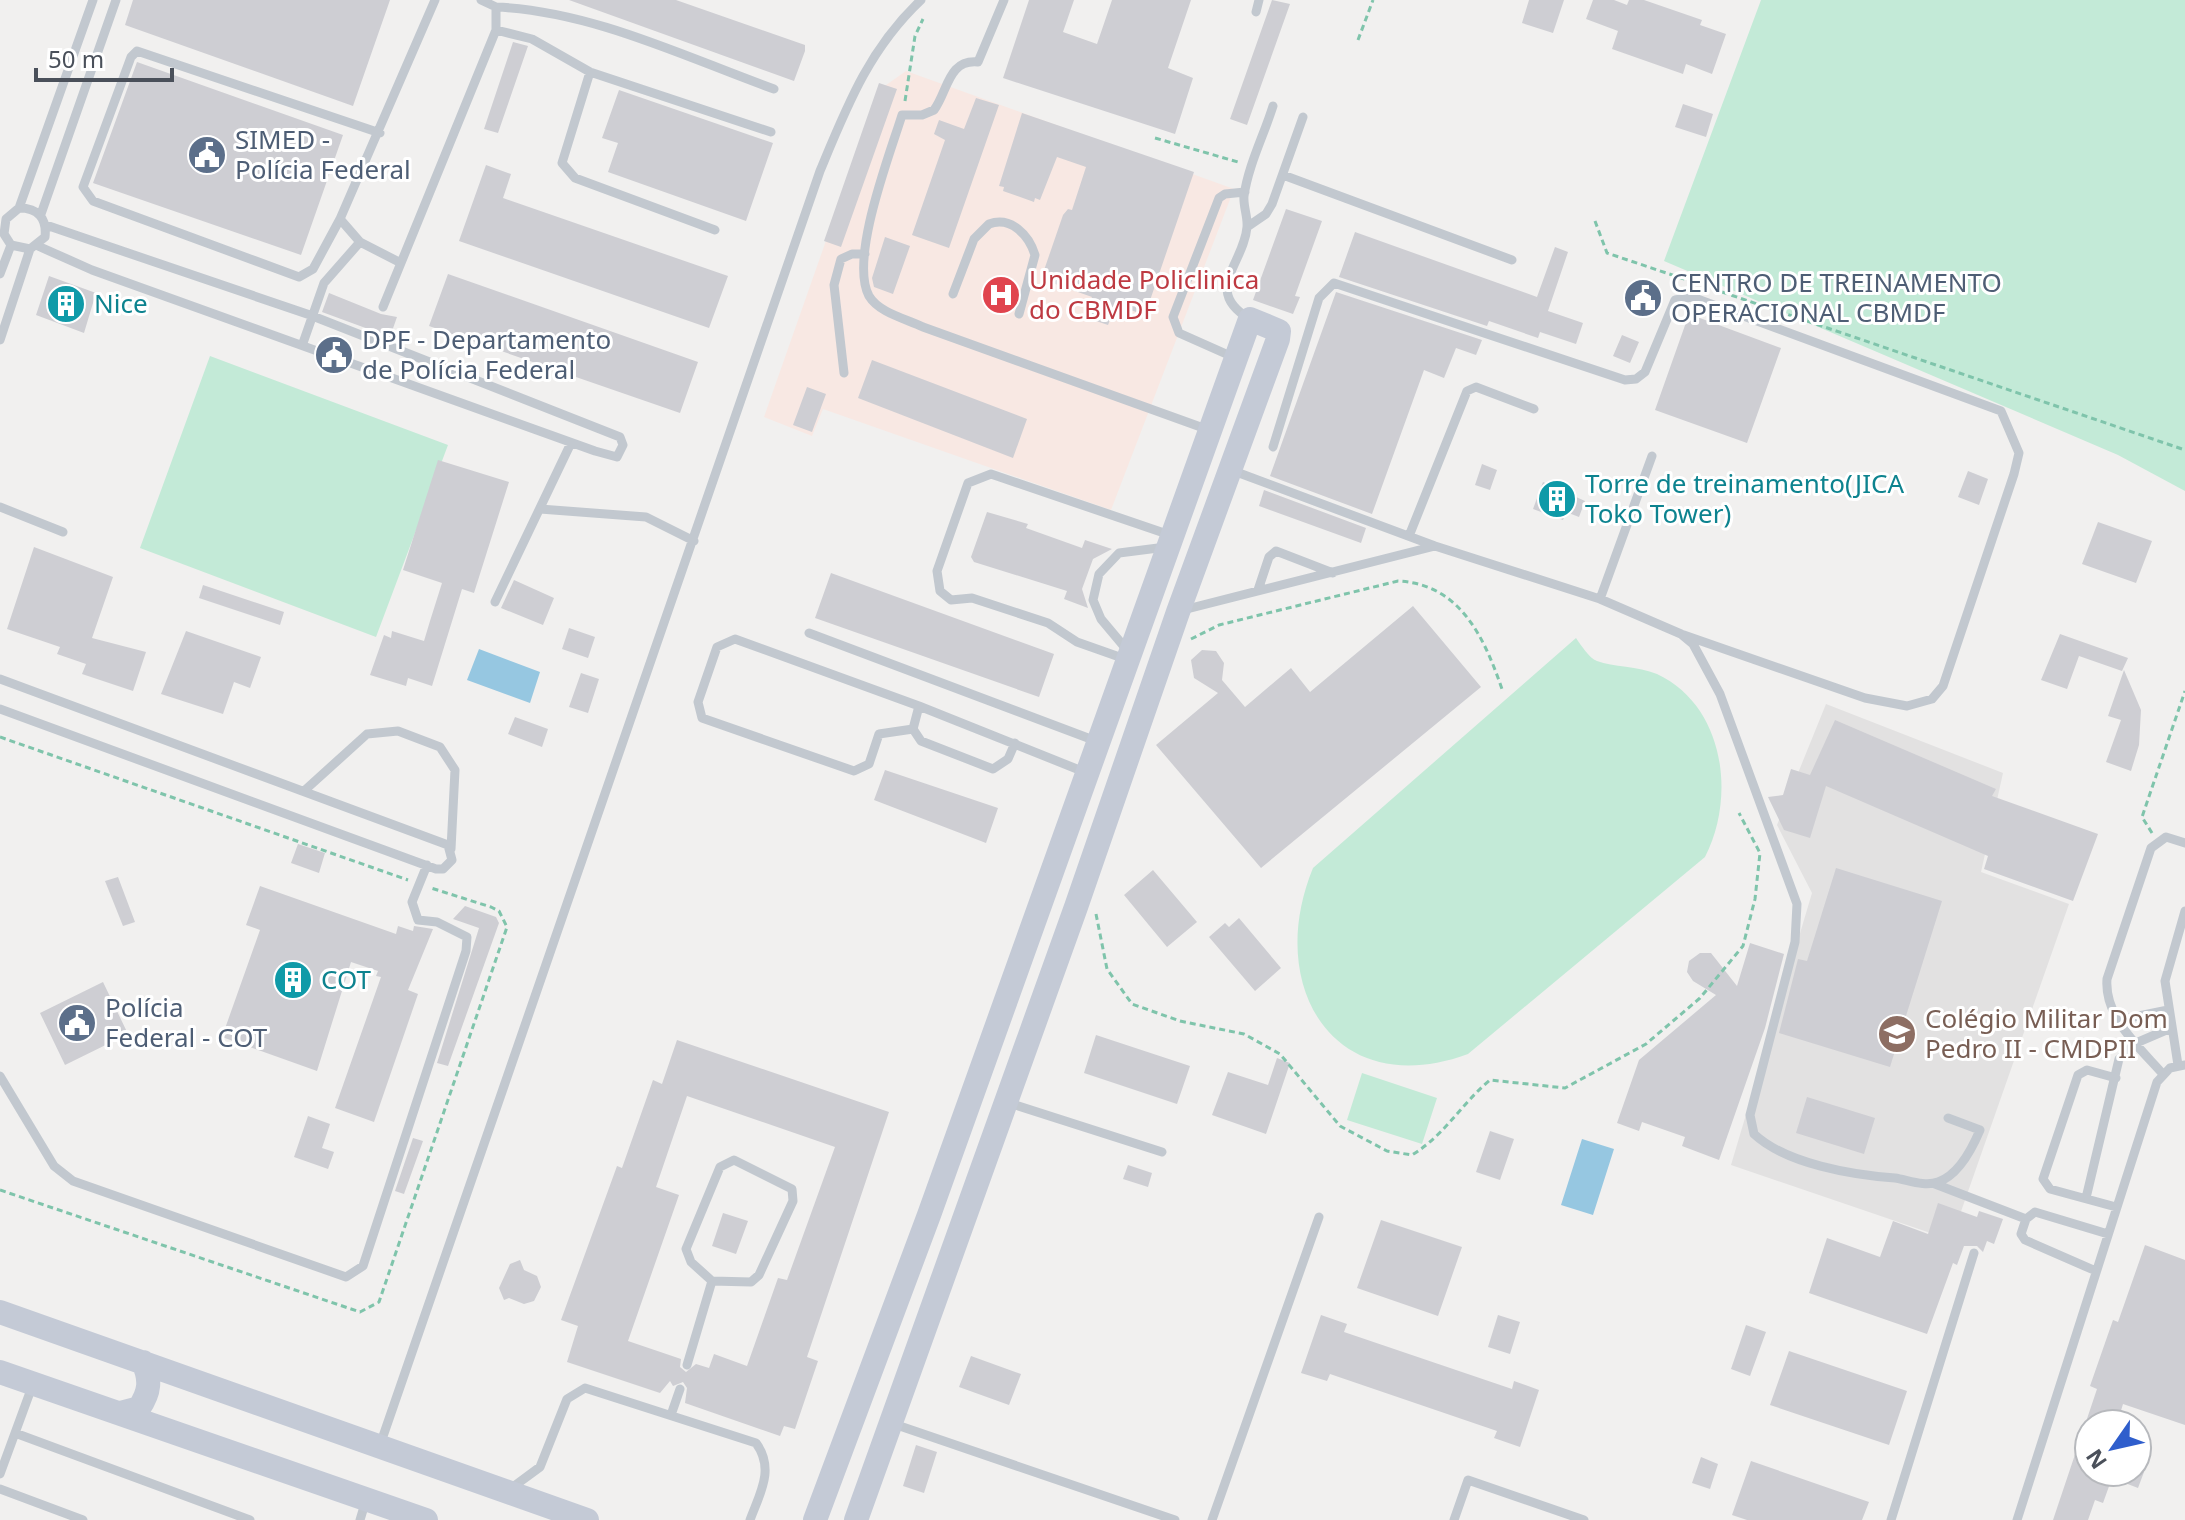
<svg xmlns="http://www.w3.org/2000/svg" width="2185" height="1520" font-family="'Noto Sans',sans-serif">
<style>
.education{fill:#e2e1e1}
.medical{fill:#f8e8e3}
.green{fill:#c3ead7}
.water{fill:#96c7e1}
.building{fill:#ceced3;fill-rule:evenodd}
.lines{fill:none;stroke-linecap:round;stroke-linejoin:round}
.path{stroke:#7fc4ab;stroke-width:3;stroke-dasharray:6 4;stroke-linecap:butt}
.lane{stroke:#c2c8cf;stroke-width:9}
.secondary{stroke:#c4cad6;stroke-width:24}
.labels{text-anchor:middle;stroke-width:6;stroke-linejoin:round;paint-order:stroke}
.service-label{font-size:26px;fill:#4e5e75;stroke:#fff;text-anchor:start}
.health-label{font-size:26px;fill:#be3a42;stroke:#fff;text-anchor:start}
.culture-label{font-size:26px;fill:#0d838f;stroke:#fff;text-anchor:start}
.education-label{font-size:26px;fill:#785e54;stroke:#fff;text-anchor:start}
</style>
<rect width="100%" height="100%" fill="#f1f0ef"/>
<path class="education" d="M1826 704 2003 773 1981 872 2069 904 1951 1240 1731 1165 1812 893 1777 825Z"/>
<path class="medical" d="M906 71 1234 189 1111 510 823 409 812 436 764 417 879 90Z"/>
<path class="green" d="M1761 0H2185V491L2118 455 1664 261Z
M210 356 448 445 376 637 140 548Z
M1576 638C1581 645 1589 658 1597 661 1613 667 1638 666 1657 674 1725 706 1736 797 1705 857L1468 1054C1335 1103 1264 987 1313 868Z
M1362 1073 1437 1098 1422 1144 1347 1120Z"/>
<path class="water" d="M479 649 540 672 530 703 467 680Z
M1582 1139 1614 1149 1593 1215 1561 1205Z"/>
<path class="building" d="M133 0H390L353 106 125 25Z
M569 0H676L805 45V51L794 81Z
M1029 0H1074L1063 32 1097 44 1112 0H1191L1168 68 1193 78 1175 134 1003 78Z
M1272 0 1290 4 1247 125 1230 119Z
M1529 0H1564L1553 33 1522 23Z
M1593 0H1614L1627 5 1629 0H1644L1702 20 1700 25 1726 34 1712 74 1686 64 1683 74 1612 49 1618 31 1586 19Z
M513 42 528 46 498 133 484 129Z
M137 62 343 135 301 255 93 183Z
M879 83 897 89 841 247 824 241Z
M619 90 773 143 746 221 608 172 618 143 602 138Z
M976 98 999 105 949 248 912 235 945 140 934 134 939 120 964 129Z
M1683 104 1713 114 1706 137 1675 127Z
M1022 113 1194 172 1145 315 1116 305 1108 325 1084 317 1092 297 1041 279 1063 215 1068 209 1072 210 1086 167 1057 157 1040 200 1035 198 1034 202 1003 191 1004 187 999 186Z
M486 165 511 174 503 198 728 276 709 328 459 241Z
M1286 209 1322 221 1295 296 1300 297 1293 314 1253 300Z
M1355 232 1537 297 1555 247 1568 252 1548 311 1583 323 1576 344 1540 332 1538 338 1489 321 1487 326 1339 277Z
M885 237 910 246 893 294 874 287 872 278Z
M448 274 698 362 680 413 429 326Z
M49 276 96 293 84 333 36 315Z
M1336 292 1482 340 1476 355 1456 348 1444 378 1424 370 1372 514 1270 476Z
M329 293 381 314 397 317 390 337 322 312Z
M1689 314 1781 348 1747 443 1655 410Z
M1622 335 1639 342 1630 363 1613 356Z
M872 360 1027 419 1013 458 858 398Z
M807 387 826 394 812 432 793 425Z
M438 460 509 482 474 593 462 589 432 686 408 678 406 686 370 675 384 635 391 638 392 631 424 641 430 621 442 583 403 570Z
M1482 464 1497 470 1490 490 1475 485Z
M1968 471 1988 479 1979 505 1958 497Z
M1543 482 1585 501 1579 517 1566 512 1563 520 1533 509Z
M1264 490 1366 528 1361 543 1259 506Z
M987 512 1028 524 1026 528 1082 548 1085 540 1112 549 1093 559 1082 589 1088 608 1064 599 1067 591 974 562 971 557Z
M2098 522 2152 541 2136 583 2082 564Z
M34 547 113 577 92 638 146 652 133 691 82 674 86 664 57 654 60 647 7 629Z
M831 573 1054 654 1039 697 815 618Z
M514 580 554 598 543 625 501 608Z
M203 585 284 612 280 625 199 598Z
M1413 606 1481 687 1261 868 1156 745 1218 693 1194 678 1191 660 1202 650 1216 651 1224 663 1222 680 1245 707 1291 668 1310 692Z
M569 628 595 637 588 658 562 649Z
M186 631 261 657 250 688 234 682 223 714 161 694Z
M2060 634 2128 658 2122 671 2079 656 2067 689 2041 680Z
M2124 670 2141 710 2139 745 2131 771 2106 762 2121 720 2108 716Z
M581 673 599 679 588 713 569 707Z
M515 717 548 729 542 747 508 734Z
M1835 720 1996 789 1992 796 2098 834 2073 901 1984 869 1988 856 1826 786 1810 838 1784 830 1768 797 1783 795 1791 769 1810 775Z
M885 770 998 808 986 843 874 800Z
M298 844 325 853 319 873 291 863Z
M1836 868 1942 901 1890 1067 1779 1033 1798 959 1807 961Z
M1153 870 1197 922 1167 947 1124 895Z
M118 877 135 922 123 926 105 881Z
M260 886 396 934 398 926 413 931 414 926 433 929 408 990 418 994 374 1122 335 1108 381 977 376 976 378 971 351 962 317 1071 222 1037 260 930 246 925Z
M465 906 496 917 499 923 448 1066 437 1063 479 928 453 919Z
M1239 918 1281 968 1255 991 1209 937 1225 923 1229 927Z
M1750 943 1784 954 1765 1028 1719 1160 1682 1146 1685 1137 1642 1122 1639 1131 1617 1123 1639 1060 1716 995 1693 981 1687 972 1689 961 1700 953H1711L1737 986Z
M103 982 128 1034 65 1065 40 1013Z
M1096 1035 1190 1066 1177 1104 1084 1073Z
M677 1040 889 1112 807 1357 818 1361 795 1429 784 1426 780 1436 685 1403 687 1388 683 1382 673 1386 670 1381 660 1393 567 1362 578 1326 561 1320 617 1166 622 1168 653 1080 662 1084ZM687 1096 835 1147 787 1280 778 1278 747 1366 714 1354 709 1368 696 1364 686 1372 680 1367 681 1359 628 1341 679 1195 656 1187Z
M1277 1058 1290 1063 1266 1134 1212 1115 1228 1072 1268 1085Z
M1807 1097 1875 1118 1864 1154 1796 1133Z
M308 1116 330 1124 322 1148 334 1152 328 1169 294 1157Z
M1490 1131 1514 1139 1500 1180 1476 1172Z
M413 1138 423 1141 404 1194 395 1191Z
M1128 1165 1152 1173 1148 1187 1123 1179Z
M1938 1203 1977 1217 1979 1211 2003 1219 1994 1244 1987 1241 1983 1252 1977 1246H1964L1957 1265 1953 1263 1927 1334 1809 1293 1827 1238 1880 1257 1893 1221 1928 1234Z
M723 1213 748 1221 736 1254 712 1246Z
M1381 1220 1462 1247 1438 1316 1357 1288Z
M2145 1245 2185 1260V1425L2123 1404 2117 1424H2089V1472H2144L2138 1488 2112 1478 2103 1503 2095 1500 2088 1520H2053L2097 1389 2090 1386 2113 1320 2118 1322Z
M520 1260 524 1270 537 1276 541 1287 534 1301 524 1304 509 1298 504 1300 499 1288 510 1264Z
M1321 1315 1347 1324 1344 1332 1512 1389 1514 1381 1539 1390 1520 1447 1494 1438 1497 1431 1330 1374 1327 1381 1301 1373Z
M1498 1315 1520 1322 1510 1354 1488 1347Z
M1746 1325 1766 1332 1750 1376 1731 1369Z
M1789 1351 1907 1391 1889 1445 1770 1405Z
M971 1356 1021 1374 1009 1405 959 1387Z
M916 1445 937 1452 924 1493 903 1486Z
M1701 1457 1718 1464 1710 1489 1692 1483Z
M1751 1461 1869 1502 1862 1520H1747L1732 1515Z"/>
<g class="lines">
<path class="path" d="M1358 40 1373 0
M905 101 915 36 923 19
M1155 138 1238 162
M1595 221 1607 253 1696 283
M1722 292 2185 450
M1191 639 1219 625 1398 581C1461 584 1485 639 1503 692
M0 737 408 880
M2152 833 2142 817 2185 691
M1096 914 1107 969 1132 1004 1180 1021 1244 1034 1280 1054 1340 1126 1387 1151 1412 1155C1446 1134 1460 1105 1490 1080L1565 1088 1646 1044 1700 998 1743 946 1755 899 1760 853 1739 813
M0 1190 360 1312 379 1302 507 927 499 911 491 907 431 888"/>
<path class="lane" d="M1004 0 978 62C948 59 948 91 934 110L922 115H902C890 154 849 259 869 296 879 313 907 319 923 327L1209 430
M496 7C592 11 685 57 774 89
M1256 12 1259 0
M496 30 532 39 590 72 771 132
M590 72 562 163 575 178 715 230
M1283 175 1512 260
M19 208 93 0
M41 214 116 0
M340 219 313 269 299 277 93 201 83 187 131 57 137 51 380 133
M1247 227 1266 214 1272 204 1303 117
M38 246 92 270 595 451 617 457 623 445 620 437 310 315 46 225
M399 262 360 242 340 219 435 0
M0 274 11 245
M953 294 974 239 989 224C1011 216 1029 235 1035 255L1019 314
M383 307 496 30V7L481 0
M1250 319C1202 291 1244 264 1247 227 1248 217 1243 206 1244 196 1248 166 1264 135 1273 106
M0 340 30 249 45 237C47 218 38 208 19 208L6 219 4 234 11 245 30 249
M303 343 324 283 360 242
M1233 357 1179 333 1173 317 1219 198 1225 194 1245 192
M844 373 834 285 841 259 852 254H865
M1273 447 1319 298 1334 283 1625 380 1636 379 1645 372 1675 300 1692 297 2001 411 2019 453 2014 474 1943 686 1932 699 1907 706 1865 698 1681 634
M1231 470 1435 546 1600 599 1681 634 1693 644 1720 694 1797 904 1795 942 1750 1115 1754 1134C1786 1164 1853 1175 1895 1178 1908 1180 1925 1187 1938 1182 1959 1175 1972 1149 1980 1130L1948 1118
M0 507 63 532
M540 509 646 517 694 541
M1409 536 1467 391 1476 387 1534 409
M1258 590 1269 557 1276 551 1333 573
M1600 599 1652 456
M495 602 571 443
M1183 610 1435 546
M809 633 1096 741
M1127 650 1101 619 1093 600 1099 574 1119 553 1166 547
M1128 660 1077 642 1048 623 972 598 951 600 940 591 937 571 968 483 991 474 1170 535
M0 679 448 845 452 860 443 869H436L0 709
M919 706 913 729 921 741 993 769 1008 759 1015 743
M913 729 879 734 869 764 854 771 702 718 698 702 717 647 735 639 919 706 1087 773
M304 791 367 734 398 731 440 747 455 770 451 849
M2119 1020 2168 1010
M2178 1065 2165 981 2185 911
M2162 1073C2139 1047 2104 1017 2107 979L2151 848 2166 837 2185 843
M0 1076 54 1166 73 1181 346 1277 363 1266 466 951 467 937 437 922 418 920 412 902 427 865
M2116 1078 2087 1070 2078 1075 2043 1179 2050 1189 2116 1207
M1009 1103 1162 1152
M734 1160 792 1189 793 1201 759 1275 751 1282 712 1281 691 1262 686 1249 720 1167Z
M1935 1184 2026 1219
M2086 1198 2119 1059 2136 1043 2171 1028
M2096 1271 2025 1240 2021 1234 2026 1219 2035 1212 2108 1234
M687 1365 712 1281
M671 1415 680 1389
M891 1423 1175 1520
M15 1433 250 1520
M380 1445 820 171C847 106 869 49 921 0
M0 1474 33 1384
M0 1489 83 1520
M510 1489 540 1467 567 1399 585 1388 756 1443C775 1469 760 1493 750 1520
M360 1520 366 1500
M1212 1520 1319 1217
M1454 1520 1468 1480 1584 1520
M1891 1520 1974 1253
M2017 1520 2157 1082 2170 1068 2185 1065"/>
<path class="secondary" d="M0 1312 587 1520
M0 1372 426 1520
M120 1413 139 1408C150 1392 151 1380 143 1362
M815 1520 929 1215 1250 319 1279 331 1278 339 1178 612 1076 907 856 1520"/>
</g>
<defs>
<g id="civic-disc" transform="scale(2)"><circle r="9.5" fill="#5c6f8a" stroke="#fff"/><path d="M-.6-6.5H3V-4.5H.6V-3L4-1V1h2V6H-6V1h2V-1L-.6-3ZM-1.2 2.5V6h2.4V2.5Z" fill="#fff"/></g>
<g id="hospital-disc" transform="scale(2)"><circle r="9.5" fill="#e0444e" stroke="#fff"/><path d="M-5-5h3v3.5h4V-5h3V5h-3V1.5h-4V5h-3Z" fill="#fff"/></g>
<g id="building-disc" transform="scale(2)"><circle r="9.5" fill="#0f9aa8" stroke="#fff"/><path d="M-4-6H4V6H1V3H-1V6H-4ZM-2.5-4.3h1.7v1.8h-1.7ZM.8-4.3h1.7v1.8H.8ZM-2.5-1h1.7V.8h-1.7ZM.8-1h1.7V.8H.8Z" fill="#fff"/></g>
<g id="university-disc" transform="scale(2)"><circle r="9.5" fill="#8d6e63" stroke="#fff"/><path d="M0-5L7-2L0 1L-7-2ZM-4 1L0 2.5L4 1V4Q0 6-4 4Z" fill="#fff"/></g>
</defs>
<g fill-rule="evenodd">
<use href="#civic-disc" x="207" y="155"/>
<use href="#hospital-disc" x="1001" y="295"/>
<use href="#civic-disc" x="1643" y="298"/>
<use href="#building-disc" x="66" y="304"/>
<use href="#civic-disc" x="334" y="355"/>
<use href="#building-disc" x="1557" y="499"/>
<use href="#building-disc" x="293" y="980"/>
<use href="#civic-disc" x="77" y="1023"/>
<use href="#university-disc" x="1897" y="1034"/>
</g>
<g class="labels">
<g class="service-label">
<text x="235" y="149">SIMED -<tspan x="235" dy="30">Polícia Federal</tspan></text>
<text x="1671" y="292">CENTRO DE TREINAMENTO<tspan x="1671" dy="30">OPERACIONAL CBMDF</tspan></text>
<text x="362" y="349">DPF - Departamento<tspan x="362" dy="30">de Polícia Federal</tspan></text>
<text x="105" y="1017">Polícia<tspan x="105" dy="30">Federal - COT</tspan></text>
</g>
<g class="health-label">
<text x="1029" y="289">Unidade Policlinica<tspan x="1029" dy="30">do CBMDF</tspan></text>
</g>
<g class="culture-label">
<text x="94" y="313">Nice</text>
<text x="1585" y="493">Torre de treinamento(JICA<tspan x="1585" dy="30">Toko Tower)</tspan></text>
<text x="321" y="989">COT</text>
</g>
<g class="education-label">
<text x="1925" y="1028">Colégio Militar Dom<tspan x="1925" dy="30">Pedro II - CMDPII</tspan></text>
</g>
</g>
<g transform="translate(2113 1448) rotate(236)"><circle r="38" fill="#ffffff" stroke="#b7b9bd" stroke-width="2"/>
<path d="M0-6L14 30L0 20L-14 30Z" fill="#2f5ecc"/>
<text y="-12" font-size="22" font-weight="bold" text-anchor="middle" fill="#4a505a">N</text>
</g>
<path d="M36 68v12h136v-12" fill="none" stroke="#4a505a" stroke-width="4"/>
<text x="48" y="68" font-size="24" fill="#4a505a" stroke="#ffffff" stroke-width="6" paint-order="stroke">50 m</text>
</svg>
